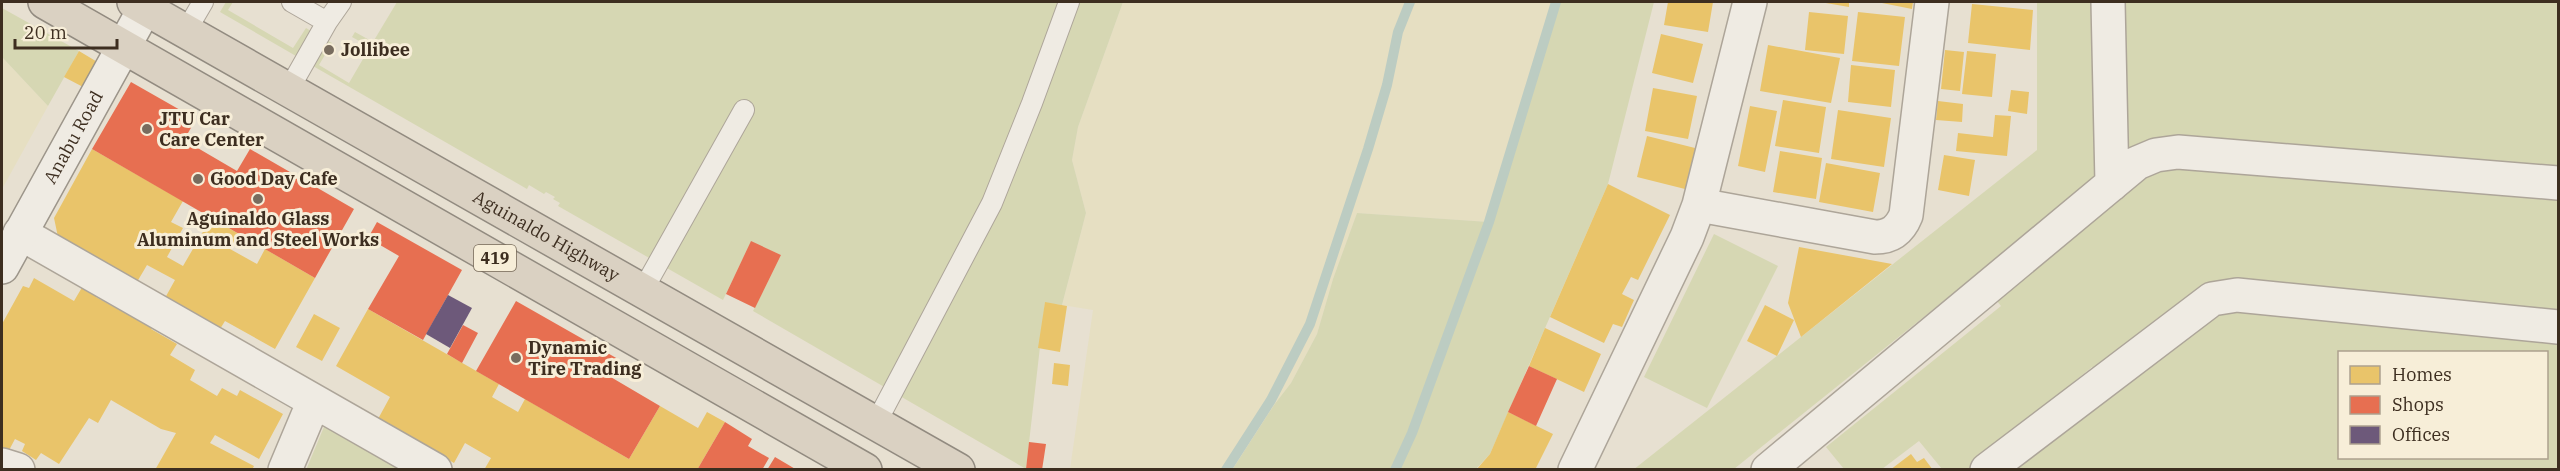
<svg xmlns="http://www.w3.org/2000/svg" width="2560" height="471" font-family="'IBM Plex Serif',serif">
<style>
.farmland{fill:#e6dfc2}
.green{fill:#d6d7b3;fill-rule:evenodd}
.homes{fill:#e9c46a}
.shops{fill:#e76f51}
.offices{fill:#6d597a}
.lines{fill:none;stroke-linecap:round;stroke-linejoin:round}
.stream{stroke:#bcccc2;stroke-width:10}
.lane-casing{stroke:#ada599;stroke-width:22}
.street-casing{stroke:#ada599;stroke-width:36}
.secondary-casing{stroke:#9c958a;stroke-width:36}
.highway-casing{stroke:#928b80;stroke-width:36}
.lane{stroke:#efebe3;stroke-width:20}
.street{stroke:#efebe3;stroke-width:33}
.secondary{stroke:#efebe3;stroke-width:33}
.highway{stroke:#dad1c2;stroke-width:33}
.poi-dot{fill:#786c5e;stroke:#f7eed8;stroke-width:2}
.labels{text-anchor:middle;stroke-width:6;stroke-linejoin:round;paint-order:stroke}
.shield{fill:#f7eed8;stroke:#756857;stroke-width:1.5}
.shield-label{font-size:16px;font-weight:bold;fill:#3d2e20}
.poi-label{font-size:18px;font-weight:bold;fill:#3d2e20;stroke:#f7eed8;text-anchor:start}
.street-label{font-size:18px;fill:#3d2e20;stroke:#f7eed8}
</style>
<rect width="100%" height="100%" fill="#e7e0d1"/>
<path class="farmland" d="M1123 2H1556L1489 222 1357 213 1333 279 1317 334 1291 383 1274 405 1232 469H1070L1093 310 1062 305 1086 213 1072 160 1078 127Z
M2 57 48 106 2 189Z"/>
<path class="green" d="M226 2H233L228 10 293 48 306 28 311 31 296 56 220 12Z
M397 2H1123L1078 127 1072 160 1086 213 1062 305 1045 303 1026 469 753 311 781 255 751 242 723 300 558 206 560 203 553 199 555 197 546 192 544 194 529 185 527 189 313 66 328 41 332 43 319 65 349 83 370 47 352 37 355 32 373 42Z
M1556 2H1654L1608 184 1490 454 1476 469 1232 470 1274 405 1291 383 1317 334 1333 279 1357 213 1489 222Z
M2037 2H2558V469H2008L2111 389 2092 367 1968 469H1942L1919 441 1882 469H1844L1826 447 2001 306 1976 275 1734 469 1633 470 2037 150ZM2340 352H2546V458H2340Z
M2 8 79 51 48 106 2 57Z
M1714 234 1778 266 1707 408 1644 377Z
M326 422 409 470H306Z"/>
<path class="homes" d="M1668 2H1713L1708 32 1664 25Z
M1820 2H1849V7Z
M1877 2H1913L1912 9Z
M1972 4 2033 10 2030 50 1968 43Z
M1809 12 1848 16 1844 54 1805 50Z
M1858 12 1905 17 1899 66 1852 61Z
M1661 34 1703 44 1693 83 1652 73Z
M1768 45 1840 58 1831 103 1760 91Z
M1945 50 1964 52 1960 91 1941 89Z
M79 51 99 63 85 88 64 77Z
M1967 51 1996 54 1992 97 1962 94Z
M1851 65 1895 70 1891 107 1848 102Z
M1653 88 1697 96 1688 139 1645 131Z
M2011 90 2029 92 2027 114 2008 111Z
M1783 100 1826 107 1819 153 1775 146Z
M1938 101 1963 104 1962 122 1936 120Z
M1750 106 1777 111 1765 172 1738 166Z
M1838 110 1891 118 1884 167 1831 159Z
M1995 115 2011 116 2007 156 1956 151 1958 133 1993 137Z
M1647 136 1699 149 1689 190 1637 177Z
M92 149 183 201 171 222 183 228 167 257 183 266 211 218 239 234 230 249 257 264 265 249 315 278 275 349 225 321 220 329 165 298 175 280 147 265 137 282 58 237 54 218Z
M1780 151 1822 158 1816 199 1773 192Z
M1944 155 1975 160 1969 196 1938 190Z
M1826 163 1880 173 1873 212 1819 202Z
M1608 184 1670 215 1638 280 1631 277 1622 294 1634 300 1622 327 1613 324 1604 343 1550 317Z
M1799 247 1892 264 1801 337 1788 303Z
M34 278 74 301 84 284 98 292 96 297 136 319 138 317 152 325 151 329 177 344 170 355 195 370 190 380 217 396 222 388 237 396 240 390 283 414 259 459 215 435 210 443 254 466 252 470H155L176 433 161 429 111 400 98 423 89 418 59 464 41 453 36 460 22 451 25 444 15 439 7 454 2 452V324L23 286 29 288Z
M1045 302 1067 306 1060 352 1038 348Z
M1765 305 1794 320 1777 356 1747 341Z
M368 309 499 384 492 397 518 412 525 399 629 459 660 406 698 428 707 412 725 422 697 470H484L491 458 465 443 454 463 378 419 390 397 336 366Z
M314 314 340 328 322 361 296 347Z
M1545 328 1601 354 1584 392 1529 366Z
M1054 363 1070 365 1068 386 1052 384Z
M1508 412 1553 434 1535 470H1476L1490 454Z
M1911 454 1917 462 1924 458 1933 470H1890Z"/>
<path class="shops" d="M131 82 196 119 184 140 237 171 250 149 354 209 315 278 92 149Z
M377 222 462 270 423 340 368 309 399 256 368 238Z
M751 241 781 255 755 308 726 294Z
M516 301 618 359 609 376 660 406 629 459 476 371Z
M463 325 478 333 462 363 447 354Z
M1529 366 1557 379 1536 426 1508 412Z
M725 422 752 439 748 446 769 458 762 470H697Z
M1029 442 1046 444 1042 470 1026 469Z
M775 457 797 470H767Z"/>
<path class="offices" d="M448 295 472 308 450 348 426 334Z"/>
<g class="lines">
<path class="stream" d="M1226 470 1271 400 1310 324 1368 149 1387 85 1398 32 1410 2
M1395 470 1412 433 1489 222 1556 2"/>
<g class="lane-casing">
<path id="lane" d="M327 22 341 2
M186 31 203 2
M289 89 327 22 292 2
M643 290 744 110
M876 423 992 203 1032 103 1069 2"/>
</g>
<g class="street-casing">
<path id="street" d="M2108 2 2112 184
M1699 205 1875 237C1890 237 1900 230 1906 215L1932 2
M20 233 435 470
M2 465 18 470
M285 470 314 401
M1575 470 1687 237 1699 205 1750 2
M1768 470 2137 163 2156 155 2178 152 2558 183
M1987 470 2212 299 2237 295 2558 327"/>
</g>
<g class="secondary-casing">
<g id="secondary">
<path id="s1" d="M2 267 145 8"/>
</g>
</g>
<g class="highway-casing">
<g id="highway">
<path d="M45 2 865 470"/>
<path id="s2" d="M134 2 958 470"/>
</g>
</g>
<use href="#lane" class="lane"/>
<use href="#street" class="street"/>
<use href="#secondary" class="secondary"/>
<use href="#highway" class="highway"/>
</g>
<g class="poi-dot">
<circle cx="329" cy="50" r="6"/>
<circle cx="147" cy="129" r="6"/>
<circle cx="198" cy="179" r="6"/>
<circle cx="258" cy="199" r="6"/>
<circle cx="516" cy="358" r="6"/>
</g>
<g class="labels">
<rect class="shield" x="474" y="245" width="42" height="26" rx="4.5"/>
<g class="shield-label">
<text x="495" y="264">419</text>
</g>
<g class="poi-label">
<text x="341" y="56">Jollibee</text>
<text x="159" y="125">JTU Car<tspan x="159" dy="21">Care Center</tspan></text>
<text x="210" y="185">Good Day Cafe</text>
<text x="258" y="225" text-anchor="middle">Aguinaldo Glass<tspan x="258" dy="21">Aluminum and Steel Works</tspan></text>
<text x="528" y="354">Dynamic<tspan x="528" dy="21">Tire Trading</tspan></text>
</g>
<g class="street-label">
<text dy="6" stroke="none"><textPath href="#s1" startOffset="148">Anabu Road</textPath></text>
<text dy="6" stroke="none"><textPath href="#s2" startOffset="474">Aguinaldo Highway</textPath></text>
</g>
</g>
<rect width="2560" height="471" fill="none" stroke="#3d2e20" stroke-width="6"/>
<rect x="2338" y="351" width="210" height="108" fill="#f7eed8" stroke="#ada18e" stroke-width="1.5"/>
<rect x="2350" y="366" width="30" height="18" fill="#e9c46a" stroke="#ada18e" stroke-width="1.5"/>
<text x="2392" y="381" font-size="18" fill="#3d2e20">Homes</text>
<rect x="2350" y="396" width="30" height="18" fill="#e76f51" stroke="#ada18e" stroke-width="1.5"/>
<text x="2392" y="411" font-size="18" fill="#3d2e20">Shops</text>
<rect x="2350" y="426" width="30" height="18" fill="#6d597a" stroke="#ada18e" stroke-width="1.5"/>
<text x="2392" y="441" font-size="18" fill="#3d2e20">Offices</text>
<path d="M15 39v9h102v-9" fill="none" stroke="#3d2e20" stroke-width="3"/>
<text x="24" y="39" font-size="18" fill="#3d2e20" stroke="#f7eed8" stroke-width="4.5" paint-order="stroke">20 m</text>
</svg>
